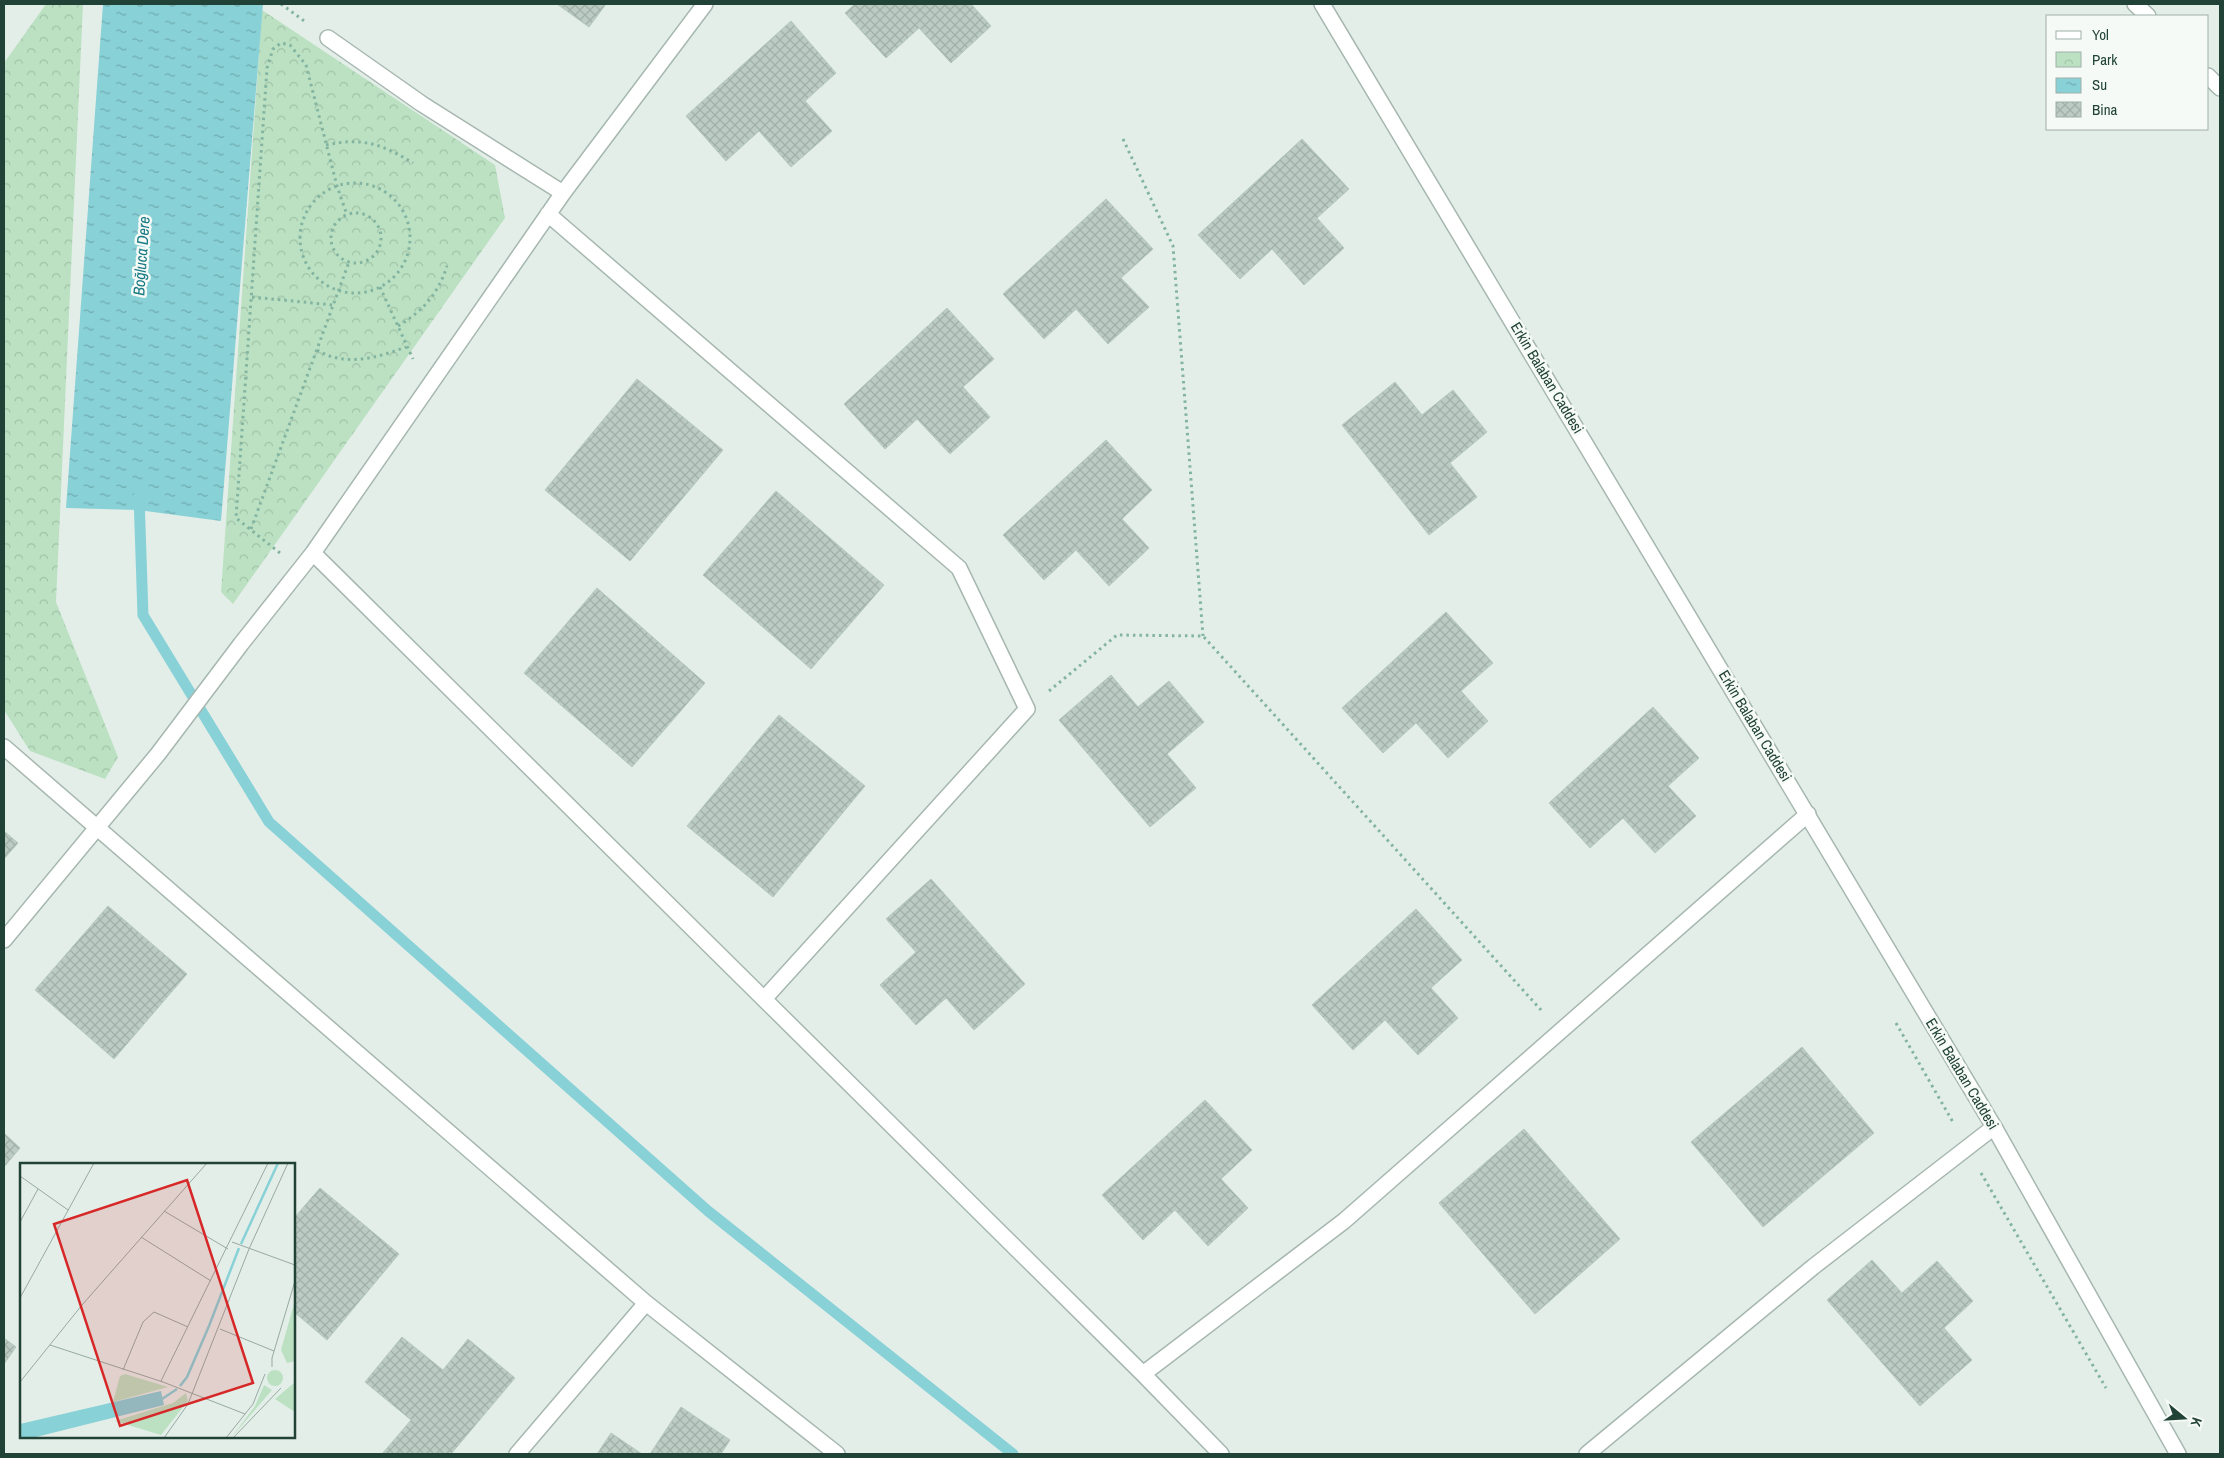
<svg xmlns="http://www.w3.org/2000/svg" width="2224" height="1458" font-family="'Archivo Narrow',sans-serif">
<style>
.park{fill:url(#park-crowns)}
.water{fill:url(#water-ripples)}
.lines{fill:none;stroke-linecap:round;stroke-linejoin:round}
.stream{stroke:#88d1d7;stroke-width:11}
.building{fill:url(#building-cross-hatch);stroke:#b5c9bf}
.service-casing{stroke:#a6b7b0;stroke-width:18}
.minor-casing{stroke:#a6b7b0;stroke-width:18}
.tertiary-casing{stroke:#a6b7b0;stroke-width:18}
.path{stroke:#82b4a1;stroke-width:3;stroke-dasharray:2.5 4;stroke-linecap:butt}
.service{stroke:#fff;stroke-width:15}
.minor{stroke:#fff;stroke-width:15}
.tertiary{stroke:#fff;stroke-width:15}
.labels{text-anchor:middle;stroke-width:5;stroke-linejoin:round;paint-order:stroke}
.street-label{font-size:15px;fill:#214237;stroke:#f5faf7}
.water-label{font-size:16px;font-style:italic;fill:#167983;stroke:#f5faf7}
.inset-river{fill:none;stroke:#88d1d7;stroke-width:2.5}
.inset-road{fill:none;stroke:#96a9a2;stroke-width:1}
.view{fill:#d62828;fill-opacity:0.15;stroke:#d62828;stroke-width:2.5}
.inset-edge{fill:none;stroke:#214237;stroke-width:2.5}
</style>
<defs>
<pattern id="park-crowns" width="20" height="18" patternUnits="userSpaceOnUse" patternTransform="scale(1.25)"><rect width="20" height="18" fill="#bbe1c2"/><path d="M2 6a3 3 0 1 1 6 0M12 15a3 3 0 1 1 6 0" fill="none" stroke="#a0c2a7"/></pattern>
<pattern id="water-ripples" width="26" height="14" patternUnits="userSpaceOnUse" patternTransform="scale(1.25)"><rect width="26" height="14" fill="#88d1d7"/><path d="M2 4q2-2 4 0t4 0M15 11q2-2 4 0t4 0" fill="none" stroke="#6fabaf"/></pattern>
<pattern id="building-cross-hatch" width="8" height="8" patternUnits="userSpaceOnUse" patternTransform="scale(1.25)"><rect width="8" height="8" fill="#bcccc4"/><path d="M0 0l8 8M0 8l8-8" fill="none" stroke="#a1b0a9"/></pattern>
</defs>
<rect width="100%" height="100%" fill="#e4eee9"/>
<path class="park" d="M46 4H83L56 602 118 757 105 779 30 751 4 710V63Z
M262 10 495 165 505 218 233 604 221 592Z"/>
<path class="water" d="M103 4H263L221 521 138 510 66 508Z"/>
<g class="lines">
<path class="stream" d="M139 496 143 615 269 822 708 1211 1013 1454"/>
</g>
<path class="building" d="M557 4H606L589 27Z
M855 4H971L991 26 951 63 919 28 886 58 845 13Z
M791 21 836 73 805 101 832 131 791 167 759 131 726 161 686 116Z
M1302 139 1349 189 1317 218 1344 248 1304 285 1272 249 1240 279 1198 235Z
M1106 199 1153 249 1121 278 1149 307 1108 344 1076 309 1044 339 1003 294Z
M947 308 994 359 963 387 990 417 950 454 917 419 885 449 844 404Z
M637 379 723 450 630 561 545 490Z
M1395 382 1422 415 1453 390 1487 432 1450 463 1477 497 1429 535 1342 425Z
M1106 440 1152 490 1122 519 1149 548 1109 586 1076 550 1044 580 1003 535Z
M776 491 884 585 811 669 703 575Z
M597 588 705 683 632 767 524 673Z
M1446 612 1493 663 1461 691 1488 721 1448 758 1416 723 1383 753 1342 708Z
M1111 675 1138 707 1169 681 1204 722 1167 754 1196 788 1150 827 1059 720Z
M1653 707 1699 758 1668 786 1696 816 1655 853 1623 818 1590 848 1549 803Z
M779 715 865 786 773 897 687 826Z
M4 831 18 843 4 859Z
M931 879 1025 984 974 1030 946 998 916 1025 880 985 916 952 886 919Z
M108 906 187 974 114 1059 35 990Z
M1416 909 1462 960 1431 988 1458 1018 1418 1055 1385 1020 1353 1050 1312 1005Z
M1802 1047 1874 1133 1763 1227 1691 1142Z
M1205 1100 1252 1150 1221 1179 1248 1208 1208 1246 1175 1210 1143 1240 1102 1195Z
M1524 1129 1620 1239 1535 1314 1439 1203Z
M4 1133 20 1148 4 1167Z
M320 1188 399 1254 327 1340 294 1312V1218Z
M1872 1260 1902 1293 1937 1261 1973 1301 1944 1328 1972 1360 1920 1406 1827 1300Z
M402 1337 443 1370 468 1339 515 1378 451 1454H382L411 1420 365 1382Z
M4 1338 16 1347 4 1364Z
M681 1407 730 1440 721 1454H650Z
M611 1433 642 1454H597Z"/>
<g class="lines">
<g class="service-casing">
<path id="service" d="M328 38 422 104 563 193"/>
</g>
<g class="minor-casing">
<path id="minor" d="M2135 4 2148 16
M2208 76 2220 88
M548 214 959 568 1027 709 764 999
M313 553 1143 1374 1221 1454
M4 747 646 1303 837 1454
M4 940 158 754 241 644 313 553 563 193 705 4
M1143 1374 1344 1221 1808 814
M517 1454 646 1303
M1587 1454 1813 1267 1994 1127"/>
</g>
<g class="tertiary-casing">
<path id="tertiary" d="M1322 4 1994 1127 2178 1454"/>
</g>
<path class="path" d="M281 4 307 23
M1123 139 1173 246 1203 636
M326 145C362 137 382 144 413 163
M300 238a55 55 0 1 1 110 0a55 55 0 1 1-110 0Z
M331 238a25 25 0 1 1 50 0a25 25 0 1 1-50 0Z
M380 287 413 359
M252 297 333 305
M398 326C423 311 438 294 447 266
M317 350C344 367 377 358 406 347
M251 529 349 262
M280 553 236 518 267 68 273 49 281 43 290 45 306 65 337 186 347 215
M1049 691 1117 635 1203 636 1541 1010
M1896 1023 1954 1124
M1981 1173 2106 1388"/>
<use href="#service" class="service"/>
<use href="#minor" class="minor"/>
<use href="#tertiary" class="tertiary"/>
</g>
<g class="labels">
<g class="street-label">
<text transform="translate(1547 378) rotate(59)" y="5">Erkin Balaban Caddesi</text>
<text transform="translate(1755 726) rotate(59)" y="5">Erkin Balaban Caddesi</text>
<text transform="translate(1962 1074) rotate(59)" y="5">Erkin Balaban Caddesi</text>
</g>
<g class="water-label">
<text transform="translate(141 256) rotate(-86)" y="6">Boğluca Dere</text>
</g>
</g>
<g transform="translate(20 1163)">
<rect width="275" height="275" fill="#e4eee9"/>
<path d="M247 215a8 8 0 1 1 16 0a8 8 0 1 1-16 0ZM275 219V249L255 236ZM244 222 252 227 211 275 235 243Z" fill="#bbe1c2"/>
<path d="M275 137V198L267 200 261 187ZM105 211 148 224 93 239 100 213ZM166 230 168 238 141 272 95 258 153 240Z" fill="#bbe1c2"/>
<path d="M141 228 144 242 12 275H0V261Z" fill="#88d1d7"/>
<path class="inset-river" d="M221 81 258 0M160 223 167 214 189 163 219 85M142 236 157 226"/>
<path class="inset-road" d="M0 13 48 47M144 48 208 86M0 59 18 26M121 74 191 118M212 79 275 102M0 135 74 0M200 166 254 188M30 182 143 219 225 251M252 204V195L275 118M103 207 123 159 134 149 168 164M141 218 248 0M0 219 62 142 187 0M144 275 168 241 229 86 268 0M206 275 233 241 245 211M213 275 261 225"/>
<path class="view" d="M167 17 233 220 100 263 34 61Z"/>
<rect width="275" height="275" class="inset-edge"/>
</g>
<rect width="2224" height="1458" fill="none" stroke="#214237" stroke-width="10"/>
<rect x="2046" y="15" width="162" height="115" fill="#f5faf7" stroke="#a0b0aa"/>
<rect x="2056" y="31" width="25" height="8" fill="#ffffff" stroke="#a0b0aa"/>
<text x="2092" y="40" font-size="15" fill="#214237">Yol</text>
<rect x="2056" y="52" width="25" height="15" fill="url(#park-crowns)" stroke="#a0b0aa"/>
<text x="2092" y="65" font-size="15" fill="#214237">Park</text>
<rect x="2056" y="78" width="25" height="15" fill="url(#water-ripples)" stroke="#a0b0aa"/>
<text x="2092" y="90" font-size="15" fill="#214237">Su</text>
<rect x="2056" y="102" width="25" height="15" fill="url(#building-cross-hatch)" stroke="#a0b0aa"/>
<text x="2092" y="115" font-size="15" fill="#214237">Bina</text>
<g transform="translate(2184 1418) rotate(108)" stroke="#f5faf7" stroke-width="4" paint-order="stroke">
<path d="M0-4L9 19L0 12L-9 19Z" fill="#214237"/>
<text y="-8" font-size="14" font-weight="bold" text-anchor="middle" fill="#214237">K</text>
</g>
</svg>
